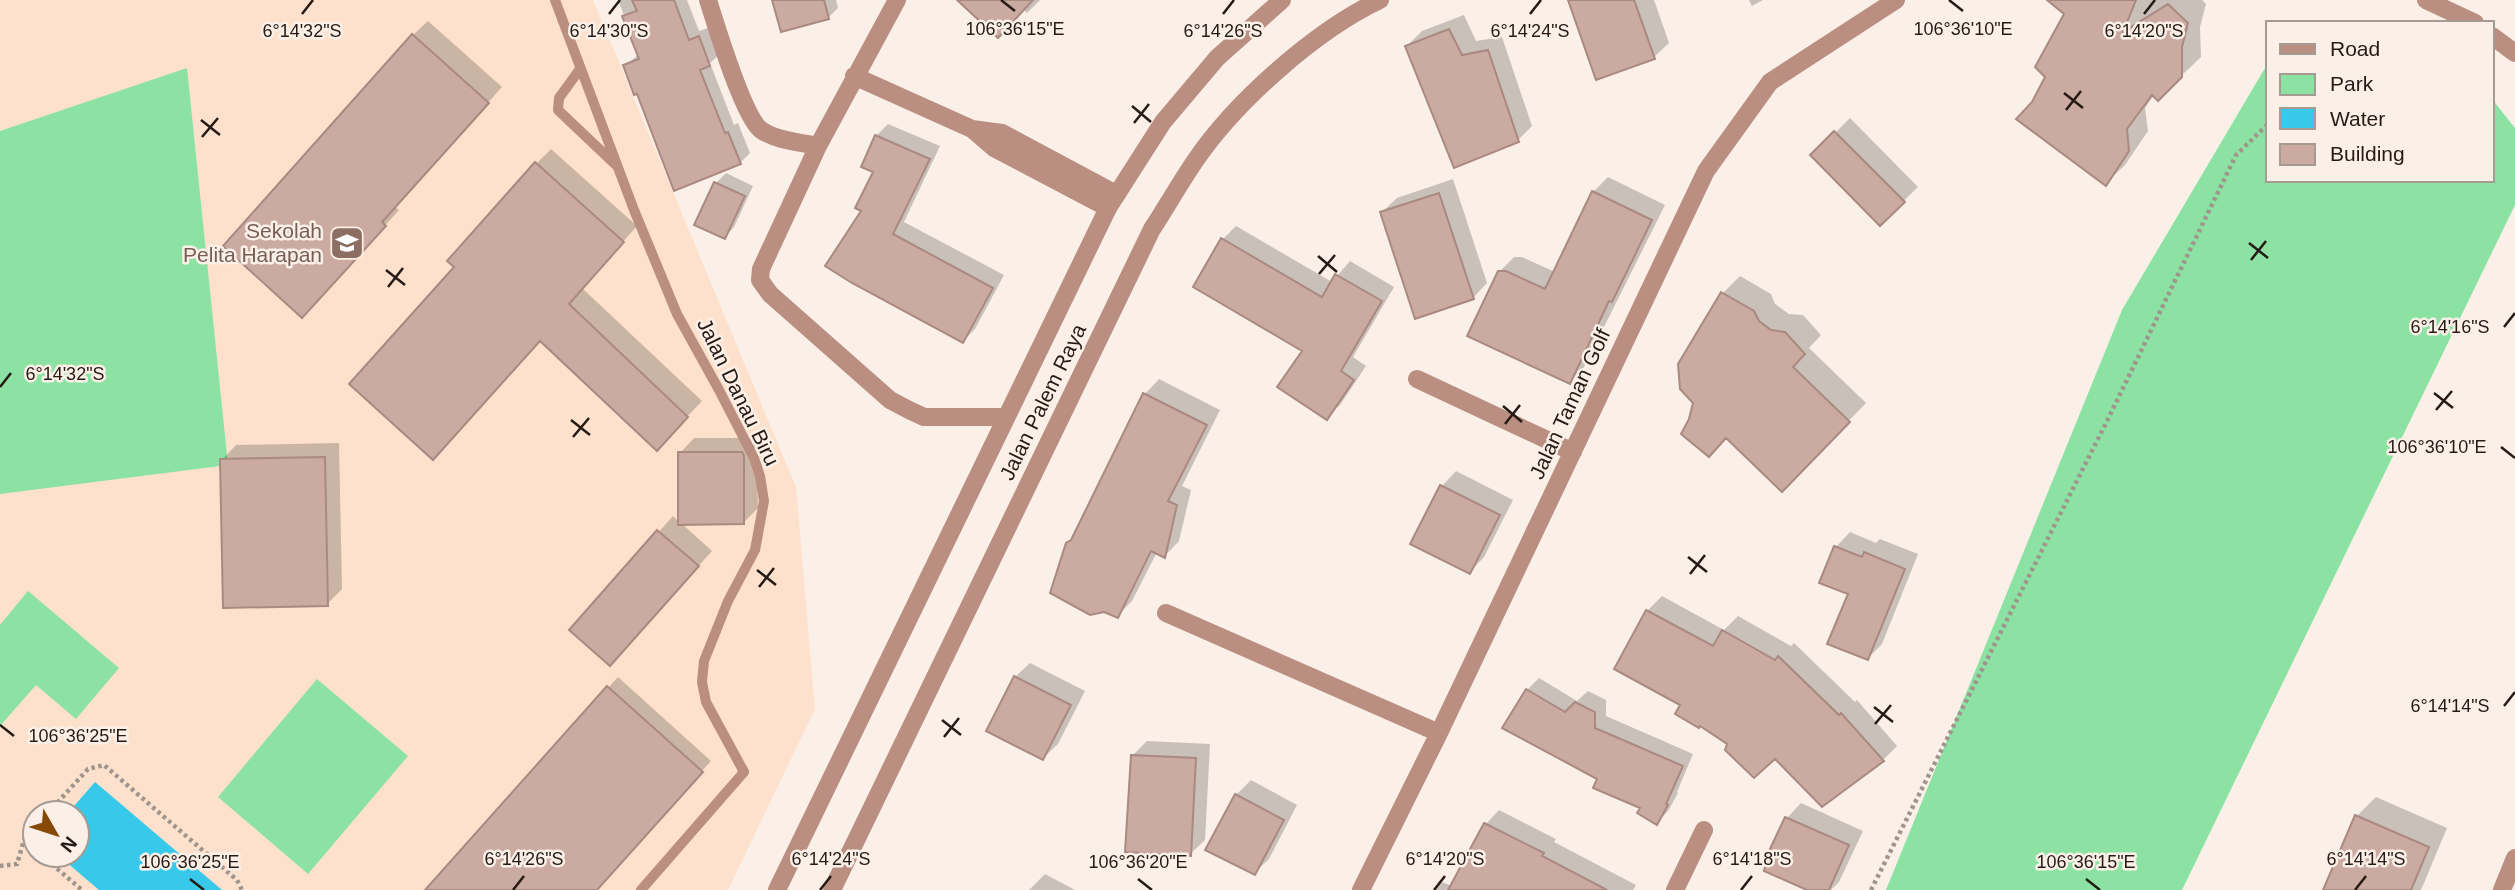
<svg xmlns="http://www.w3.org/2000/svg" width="2515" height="890" font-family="Helvetica,sans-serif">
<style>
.built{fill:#fde1cd;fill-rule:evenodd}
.green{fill:#8be2a2}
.water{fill:#37c8ea}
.shadow{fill:#0003}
.building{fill:#cbaaa1;stroke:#a98980;stroke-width:2}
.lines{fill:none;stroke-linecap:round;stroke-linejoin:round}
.path{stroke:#9f958d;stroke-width:4.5;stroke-dasharray:3.5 3.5;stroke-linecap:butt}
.service{stroke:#ba8e81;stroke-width:10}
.minor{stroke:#ba8e81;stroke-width:18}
.tertiary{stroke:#ba8e81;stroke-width:18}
.ticks{fill:none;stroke:#251b14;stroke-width:2.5}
.labels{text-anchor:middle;stroke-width:5;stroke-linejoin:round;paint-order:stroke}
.education-label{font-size:21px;fill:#785e54;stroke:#fbf0e8;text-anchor:end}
.street-label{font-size:21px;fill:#251b14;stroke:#fbf0e8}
.ticks-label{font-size:18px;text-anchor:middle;fill:#251b14;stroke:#fbf0e8;stroke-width:5;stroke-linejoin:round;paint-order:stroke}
</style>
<rect width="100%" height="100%" fill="#fbf0e8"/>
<path class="built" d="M0 0H593L796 487 815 709 728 890H0ZM35 813H77V855H35Z"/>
<path class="green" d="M2268 63V180H2492V99L2515 128V205L2182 890H1886L2122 310Z
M187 68 228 465 0 494V131Z
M28 591 119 668 76 719 36 685 0 726V625Z
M317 679 408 756 308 874 218 797Z"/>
<path class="water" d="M95 782 222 890H99L58 855H77V813H68Z"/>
<path class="shadow" d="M618 0H687L699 31 708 28 719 55 710 63 734 125 738 123 750 153 740 163 638 92 625 66 639 54Z
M774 0H836L838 8 828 18Z
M980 0H1040L1027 13 1023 9Z
M1570 0H1654L1669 43 1654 57Z
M1749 0H1763L1752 6Z
M2060 0H2202L2206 4 2200 27 2201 57 2181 76 2154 95 2145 108 2148 131 2125 165 2106 183 2033 103 2047 77 2067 14Z
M1464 15 1476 41 1502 37 1532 126 1518 140 1407 46 1422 31Z
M428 21 502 87 395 207 399 210 317 301 413 35Z
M1850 118 1918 187 1880 224 1813 155Z
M888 124 940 146 904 222 1004 275 975 329 963 341 863 211 875 171 876 136Z
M551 149 637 226 582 288 702 401 671 434 541 339 536 164Z
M726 173 753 186 734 227 725 237 697 224 716 183Z
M1608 177 1665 205 1584 367 1569 382 1499 272 1514 257H1522L1555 272 1593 192Z
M1453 179 1487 283 1473 298 1382 212 1397 198Z
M1236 226 1332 282 1350 261 1394 287 1353 357 1366 366 1340 405 1326 418 1304 350 1223 239Z
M1740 276 1771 294 1775 304 1789 314 1803 315 1821 335 1809 348 1866 403 1782 490 1727 437 1691 419 1723 293Z
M1159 379 1220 410 1182 486 1191 490 1179 541 1165 556 1157 552 1132 601 1117 616 1075 537 1145 394Z
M694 438H756L758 508 743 523H681L712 551 624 649 571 630 673 516 680 523V453Z
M339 443 342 589 327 604 222 460 236 445Z
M1456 471 1513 500 1484 557 1470 572 1413 543 1442 486Z
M1850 532 1876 543 1880 539 1918 554 1882 644 1868 658 1850 593 1822 582 1836 547Z
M1662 596 1724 630 1738 616 1791 646 1794 643 1855 702 1857 700 1897 746 1883 760 1730 744 1682 704 1647 611Z
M1030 663 1085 691 1058 744 1043 758 1015 677Z
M618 677 711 761 596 890H428Z
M1539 678 1577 701 1588 691 1606 700V716L1693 754 1677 792 1678 793 1668 811 1657 823 1642 807 1599 778 1527 690Z
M1147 741 1210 744 1205 840 1190 854 1132 756Z
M1251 780 1297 805 1269 859 1254 873 1236 795Z
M2376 797 2447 828 2421 890H2325L2357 816Z
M1801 803 1863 831 1839 882 1831 890H1810L1770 854 1787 818Z
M1499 810 1556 839 1554 842 1636 885 1633 890H1434L1442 882 1452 886 1486 824Z
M1045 874 1075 890H1029Z"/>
<path class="building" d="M632 0H674L689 40 699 36 710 66 700 70 725 133 728 132 741 164 674 191 637 94 634 95 623 65 639 59 622 16 637 11Z
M772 0H824L829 19 781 32Z
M957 0H1033L998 38Z
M1568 0H1634L1655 59 1596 80Z
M2047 0H2136L2123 32 2168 4 2188 23 2182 47V77L2158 101 2152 95 2127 129 2129 151 2106 186 2016 119 2032 102 2045 77 2035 67 2064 14Z
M1449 29 1462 55 1488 50 1519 142 1454 168 1405 46Z
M412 34 489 103 382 222 386 226 302 318 223 246Z
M1834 131 1905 202 1880 226 1810 155Z
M875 135 930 159 893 234 993 288 963 343 852 283 825 266 861 211 855 208 873 172 861 167Z
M535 162 624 242 569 304 688 417 657 451 540 341 433 460 349 384 454 267 447 261Z
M714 182 745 196 725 239 694 225Z
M1592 191 1652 220 1612 302 1609 301 1570 384 1467 336 1498 271H1506L1545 289Z
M1439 193 1474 299 1415 319 1380 212Z
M1221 238 1322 297 1335 274 1382 301 1341 371 1354 380 1327 420 1277 387 1302 351 1193 287Z
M1721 292 1754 311 1759 321 1771 330 1785 332 1805 354 1793 367 1850 422 1782 492 1726 438 1709 457 1681 434 1689 419 1693 403 1680 389 1678 364Z
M1143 393 1207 425 1168 501 1177 505 1165 558 1151 551 1118 618 1104 612 1090 615 1050 593 1066 543 1071 540Z
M678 452H742L744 456V524L678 525Z
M325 457 328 606 223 608 220 459Z
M1440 485 1500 515 1470 574 1410 544Z
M657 530 699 566 610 666 569 630Z
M1834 546 1862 557 1864 552 1905 569 1868 660 1827 644 1848 594 1819 583Z
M1646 610 1713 646 1722 630 1775 660 1778 656 1839 715 1841 713 1884 761 1822 807 1775 759 1754 778 1725 750 1727 744 1700 726 1699 728 1675 714 1680 705 1614 669Z
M1014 676 1071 705 1043 760 986 731Z
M607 686 703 772 597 890H425Z
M1526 689 1565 712 1575 702 1595 712V728L1683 766 1666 804 1668 805 1657 825 1637 813 1640 808 1593 788 1597 779 1502 728Z
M1131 755 1196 758 1191 856 1125 852Z
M1235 794 1284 820 1255 875 1205 850Z
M2355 815 2429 847 2411 890H2323Z
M1785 817 1849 845 1829 890H1807L1764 871 1768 853Z
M1484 823 1544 853 1542 856 1607 890H1448Z"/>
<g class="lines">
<path class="path" d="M48 813 88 769 104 765 237 880 242 890
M24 840 35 850
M41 855 82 890
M0 866 17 864 24 840 35 828
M1871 890 2109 417 2236 155 2268 124"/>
<path class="service" d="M555 0 634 210 677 314 719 390 754 458 760 476 764 501 755 550 728 601 704 661 702 682 706 702 744 772 641 890
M580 69 559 98 558 110 616 165"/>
<path class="minor" d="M708 0C716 25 743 116 761 130 777 141 800 142 818 146
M897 0 818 146 761 269 760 280 770 294 890 400 909 410 924 417H1006
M2426 0 2475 23
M2492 36 2515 53
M854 76 972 129 994 148 1108 208
M972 129 1002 133 1116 194
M1417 379 1573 452
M1166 613 1439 733
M1361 890 1439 733 1706 171 1770 82 1896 0
M1675 890 1704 830
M2502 890 2515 858"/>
<path class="tertiary" d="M777 890 1108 208 1163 122 1217 58 1282 0
M832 890 1152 229C1167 206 1180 183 1195 161 1236 101 1315 31 1380 0"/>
</g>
<path class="ticks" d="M1001 0 1015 11M1949 0 1963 11M302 14 313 0M609 14 620 0M1223 14 1234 0M1530 14 1541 0M2144 14 2155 0M2064 93 2083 108M1132 106 1151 122M2066 110 2081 91M201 120 220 135M1134 123 1149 104M202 137 218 118M2249 243 2268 258M1318 256 1337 272M2251 260 2266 241M386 270 405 285M1319 274 1335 255M388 287 403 268M2504 327 2515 313M0 387 11 373M2434 393 2453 408M1503 406 1522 422M2436 410 2452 391M571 420 590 435M1505 424 1520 405M573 437 589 418M2501 447 2515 458M1688 557 1707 572M757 570 776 585M1690 574 1705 555M759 587 774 568M2504 706 2515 692M1874 707 1893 722M942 720 961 735M1875 724 1891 705M0 725 14 736M944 737 959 718M190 879 204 890M1138 879 1152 890M2086 879 2100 890M513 890 524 876M820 890 831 876M1434 890 1445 876M1741 890 1752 876M2355 890 2366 876"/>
<defs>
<g id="school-square" transform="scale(1.75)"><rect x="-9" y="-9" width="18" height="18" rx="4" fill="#8d6e63" stroke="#fbf0e8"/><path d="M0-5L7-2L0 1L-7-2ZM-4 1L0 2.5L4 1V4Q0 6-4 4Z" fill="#fff"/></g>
</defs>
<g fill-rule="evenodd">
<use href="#school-square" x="347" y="243"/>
</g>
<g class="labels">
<g class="education-label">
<text x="322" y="238">Sekolah<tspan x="322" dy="24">Pelita Harapan</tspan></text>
</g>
<g class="street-label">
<text transform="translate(738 392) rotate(64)" y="7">Jalan Danau Biru</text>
<text transform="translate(1043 402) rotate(-64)" y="7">Jalan Palem Raya</text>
<text transform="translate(1570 404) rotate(-65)" y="7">Jalan Taman Golf</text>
</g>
</g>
<g class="ticks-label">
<text x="1963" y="35">106°36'10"E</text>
<text x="1015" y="35">106°36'15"E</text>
<text x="302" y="37">6°14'32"S</text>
<text x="609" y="37">6°14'30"S</text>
<text x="1223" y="37">6°14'26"S</text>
<text x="1530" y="37">6°14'24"S</text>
<text x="2144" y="37">6°14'20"S</text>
<text x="2450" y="333">6°14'16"S</text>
<text x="65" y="380">6°14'32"S</text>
<text x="2437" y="453">106°36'10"E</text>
<text x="2450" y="712">6°14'14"S</text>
<text x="78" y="742">106°36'25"E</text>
<text x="524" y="865">6°14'26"S</text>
<text x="831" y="865">6°14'24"S</text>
<text x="1445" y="865">6°14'20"S</text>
<text x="1752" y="865">6°14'18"S</text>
<text x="2366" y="865">6°14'14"S</text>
<text x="190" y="868">106°36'25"E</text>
<text x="1138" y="868">106°36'20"E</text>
<text x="2086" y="868">106°36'15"E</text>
</g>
<rect x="2266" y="21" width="228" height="161" fill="#fbf0e8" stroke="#a59b93" stroke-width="2"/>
<rect x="2280" y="44" width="35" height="10" fill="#ba8e81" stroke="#a59b93" stroke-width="2"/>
<text x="2330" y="56" font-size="21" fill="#251b14">Road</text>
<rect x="2280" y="74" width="35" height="21" fill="#8be2a2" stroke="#a59b93" stroke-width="2"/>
<text x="2330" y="91" font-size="21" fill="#251b14">Park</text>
<rect x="2280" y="108" width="35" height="21" fill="#37c8ea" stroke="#a59b93" stroke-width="2"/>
<text x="2330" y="126" font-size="21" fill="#251b14">Water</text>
<rect x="2280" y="144" width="35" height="21" fill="#cbaaa1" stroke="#a59b93" stroke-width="2"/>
<text x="2330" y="161" font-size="21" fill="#251b14">Building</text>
<g transform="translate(56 834) rotate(129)"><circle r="33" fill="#fbf0e8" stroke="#a59b93" stroke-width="2"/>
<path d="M0-5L12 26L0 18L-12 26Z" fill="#864908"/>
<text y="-10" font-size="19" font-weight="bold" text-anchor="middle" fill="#251b14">N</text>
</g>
</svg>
